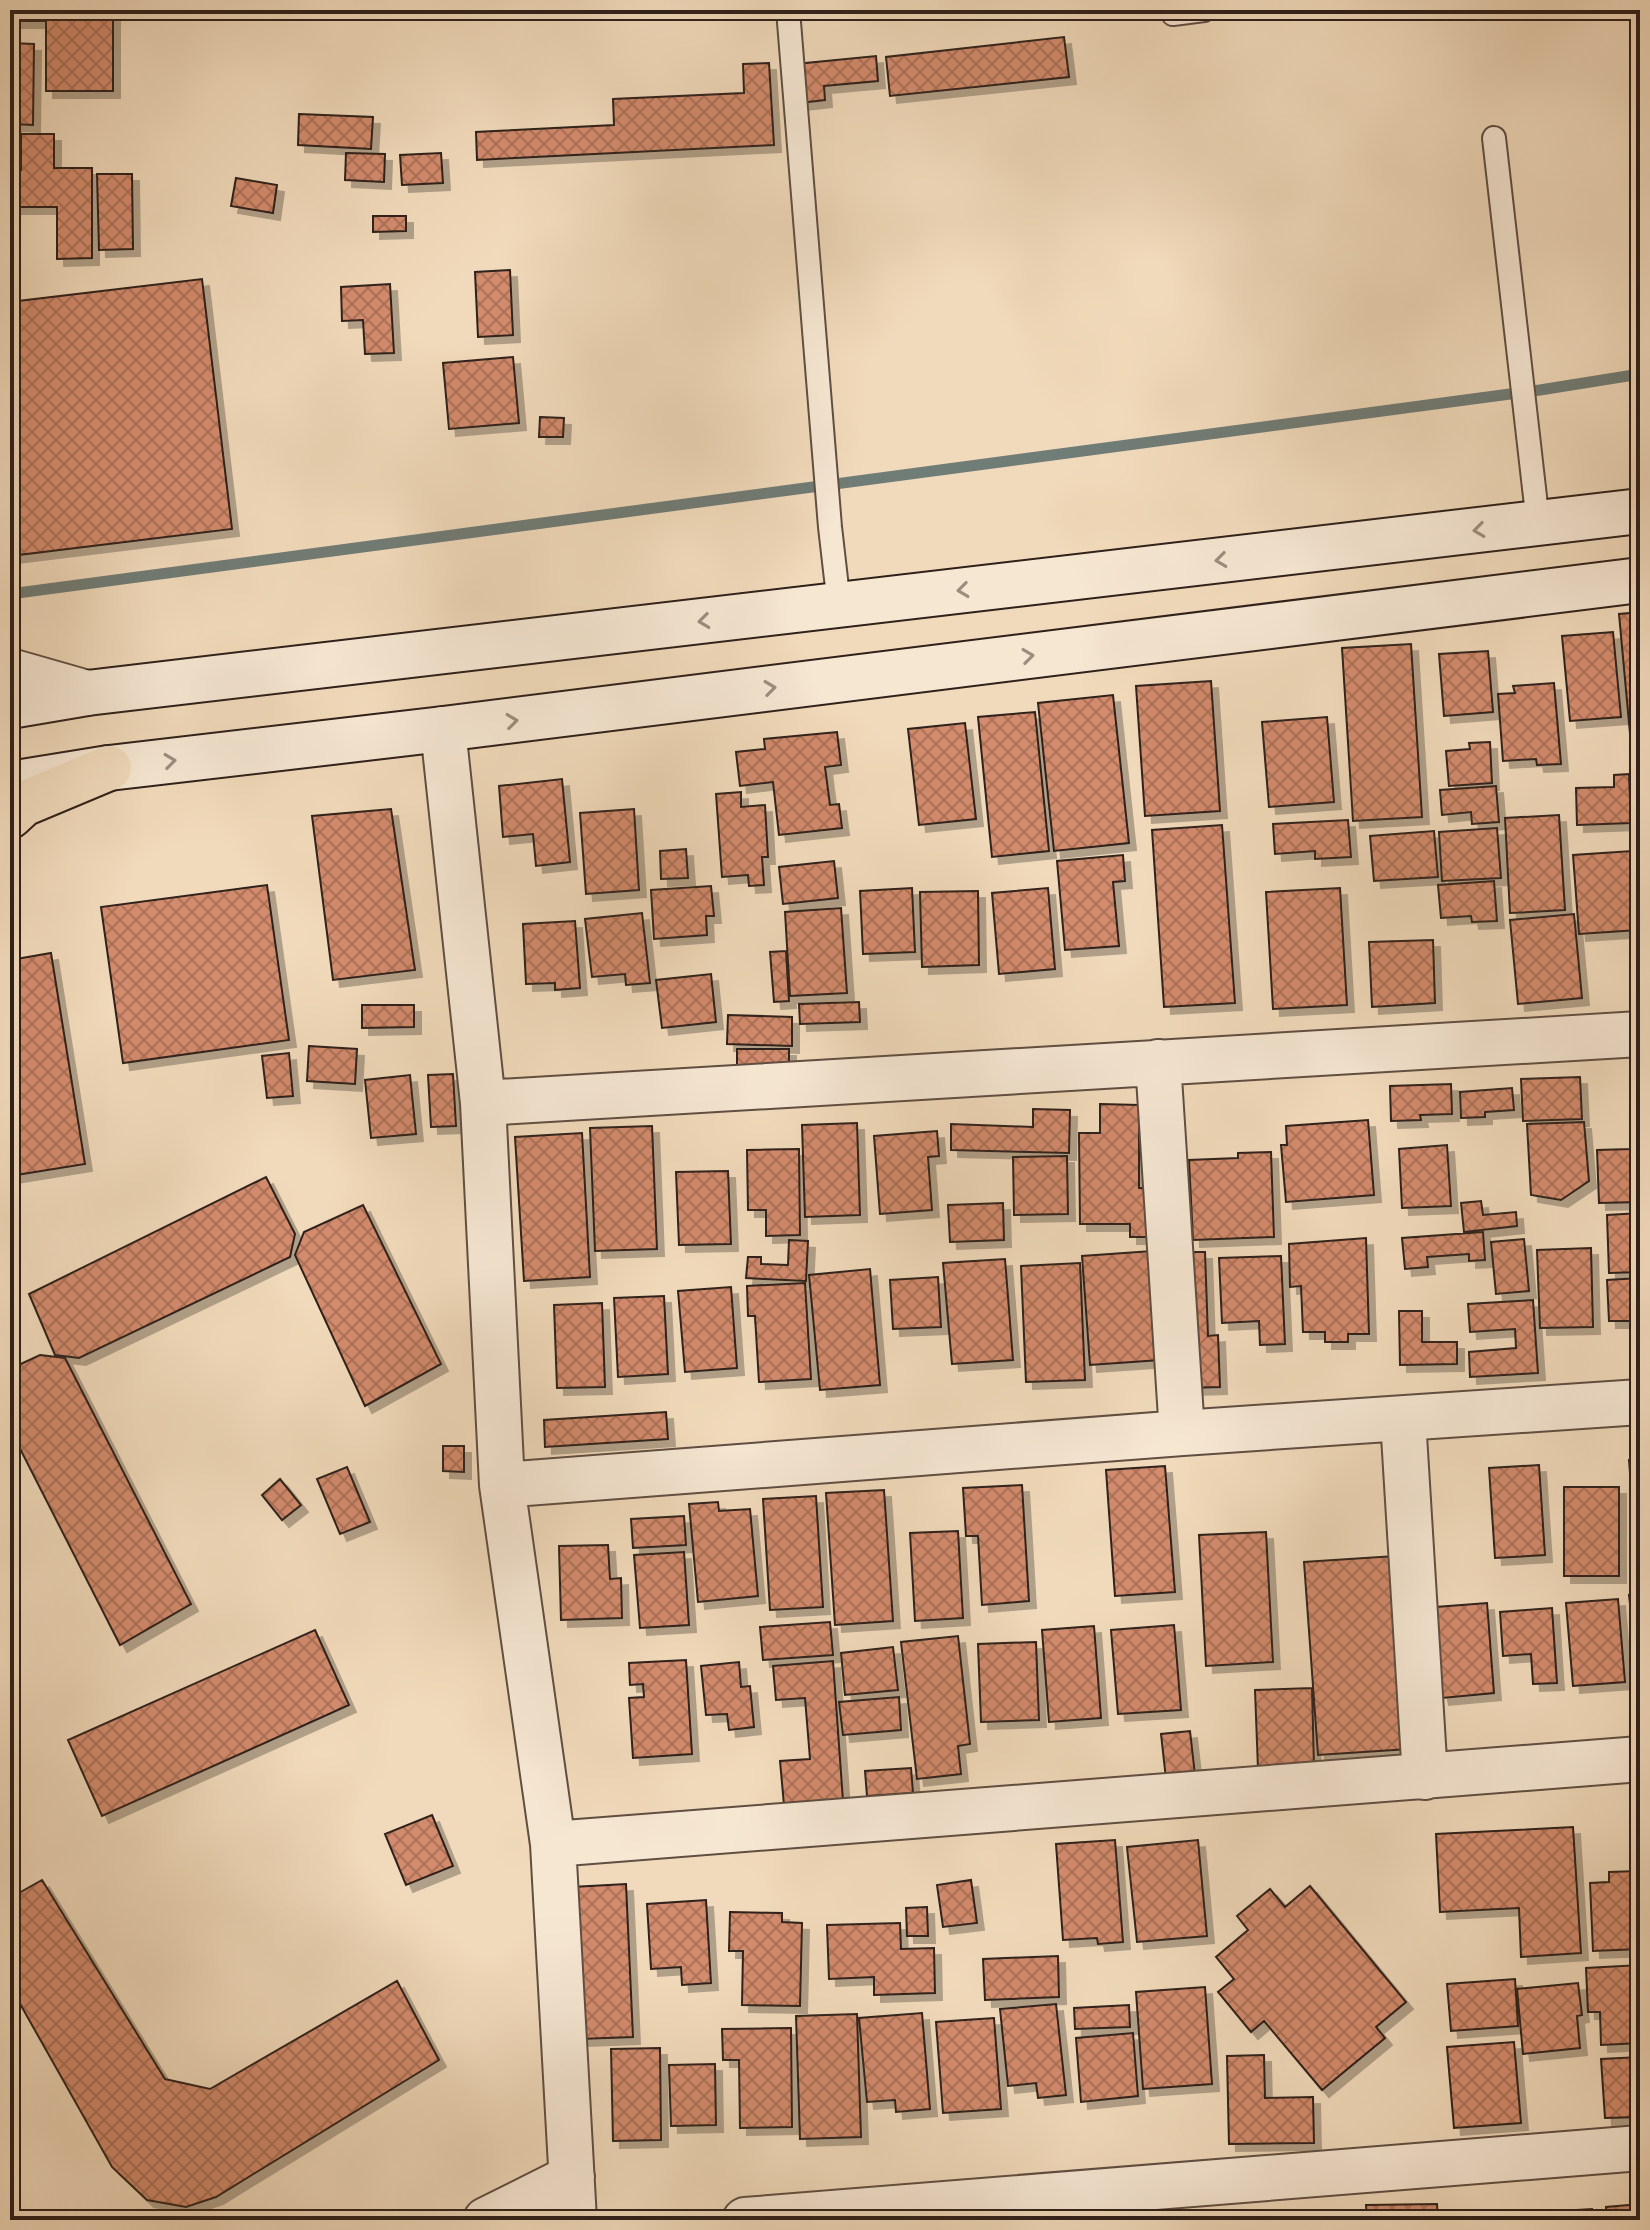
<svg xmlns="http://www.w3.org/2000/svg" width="1650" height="2230" font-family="'Sorts Mill Goudy',serif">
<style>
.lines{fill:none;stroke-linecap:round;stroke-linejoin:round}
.stream{stroke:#707c76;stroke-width:11}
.building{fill:url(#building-cross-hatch);stroke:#2f201a;stroke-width:2;filter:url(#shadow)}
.service-casing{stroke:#604e42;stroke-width:26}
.minor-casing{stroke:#604e42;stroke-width:48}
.secondary-casing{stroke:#2f201a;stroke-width:48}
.trunk-casing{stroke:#2f201a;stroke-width:48}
.service{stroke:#f6e7d3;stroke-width:22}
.minor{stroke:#f6e7d3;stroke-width:44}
.secondary{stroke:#f6e7d3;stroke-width:44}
.trunk{stroke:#f1dabb;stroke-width:44}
.oneway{stroke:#9c8d80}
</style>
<defs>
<pattern id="building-cross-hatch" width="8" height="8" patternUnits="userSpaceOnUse" patternTransform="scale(2)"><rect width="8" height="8" fill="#d38b6d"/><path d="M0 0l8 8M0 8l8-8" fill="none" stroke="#ac7159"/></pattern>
<filter id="shadow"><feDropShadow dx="7" dy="7" stdDeviation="0" flood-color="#0004"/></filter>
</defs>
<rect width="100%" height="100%" fill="#f1dabb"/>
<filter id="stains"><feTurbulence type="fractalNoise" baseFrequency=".0025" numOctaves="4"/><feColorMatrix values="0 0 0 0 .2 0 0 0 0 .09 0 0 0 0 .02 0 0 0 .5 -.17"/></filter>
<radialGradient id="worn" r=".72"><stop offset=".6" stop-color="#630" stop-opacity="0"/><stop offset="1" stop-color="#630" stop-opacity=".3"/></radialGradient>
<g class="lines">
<path class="stream" d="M10 594 1540 390 1640 374"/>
</g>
<path class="building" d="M10 10H113V91H46V21H10Z
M1064 37 1069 77 890 96 886 57Z
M10 43 34 44 33 125 14 124V161H10Z
M876 56 878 81 824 86 825 100 800 103 796 64Z
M769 63 774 145 477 160 476 132 614 125 613 99 744 93 743 64Z
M299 114 373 117 371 149 298 145Z
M21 134H54V168H92V258L57 259V207H10V170H21Z
M346 153 385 154 384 182 345 180Z
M441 153 443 183 402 185 400 155Z
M97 174H132L133 249 99 250Z
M236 178 277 185 273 213 231 206Z
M373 216H406V231L373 232Z
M510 270 513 335 478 337 475 272Z
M202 279 232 529 10 556V302Z
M390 284 394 353 365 354 363 320 342 321 341 287Z
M513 357 519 423 449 429 443 363Z
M540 417 564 418 563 437H539Z
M1640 612V788H1635L1619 614Z
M1613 632 1621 717 1570 721 1562 636Z
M1411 644 1422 817 1353 821 1342 648Z
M1488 651 1493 712 1444 716 1439 654Z
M1211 681 1220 811 1145 816 1136 686Z
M1554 683 1561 764 1537 765 1536 759 1503 761 1498 694 1515 693 1513 686Z
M1113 695 1129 843 1054 851 1038 703Z
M1035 712 1049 851 992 857 978 717Z
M1327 717 1334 802 1269 807 1262 722Z
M965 723 976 819 919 825 908 729Z
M837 732 841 765 825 767 830 805 839 804 842 828 779 835 773 782 740 786 736 752 765 749 764 739Z
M1490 742 1492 783 1449 786 1446 751 1470 749 1469 743Z
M1629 774 1631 823 1577 825 1576 788 1614 787V775Z
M562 779 570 862 536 866 533 834 503 837 499 786Z
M1496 786 1499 822 1472 824 1471 812 1442 815 1440 790Z
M741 792V807L765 805 768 857H762L764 885 749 886 748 875 722 877 716 794Z
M391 809 415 970 333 980 312 816Z
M634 809 639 890 586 894 580 813Z
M1559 815 1565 910 1510 913 1505 818Z
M1348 820 1351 857 1315 859V851L1275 854 1273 824Z
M1222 825 1235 1003 1164 1007 1152 830Z
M1497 828 1501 878 1442 881 1439 832Z
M1434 831 1438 877 1374 881 1370 836Z
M686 849 688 878 661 879 660 851Z
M1632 851 1638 930 1579 934 1573 855Z
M1123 855 1125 881 1113 882 1119 946 1065 950 1057 861Z
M834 861 838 898 783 904 779 867Z
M1494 881 1497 921 1472 922 1471 916 1441 918 1438 885Z
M267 885 289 1040 123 1063 101 907Z
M711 886 714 916H706L707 935 654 939 651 890Z
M912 888 915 952 863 954 860 891Z
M1048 888 1055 969 999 974 992 893Z
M1340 888 1347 1005 1273 1009 1266 892Z
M978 891 979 965 922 967 920 892Z
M841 908 847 993 790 996 785 912Z
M642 913 650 983 626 985 625 974 592 977 585 919Z
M1574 914 1582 998 1518 1004 1510 920Z
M575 921 580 988 555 990V983L526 984 523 924Z
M1433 940 1435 1003 1372 1007 1369 942Z
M786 951 789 1001 774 1002 770 952Z
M51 953 85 1164 10 1176V960Z
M711 974 716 1022 662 1028 656 980Z
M859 1002 860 1022 800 1024 799 1004Z
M362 1005H414V1027L362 1028Z
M728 1015 792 1017V1046L727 1044Z
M309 1046 357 1049 355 1084 307 1081Z
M737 1049H789V1068H737Z
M289 1053 293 1096 267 1098 262 1056Z
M453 1074 456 1126 431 1127 428 1075Z
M410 1075 416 1134 371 1138 365 1080Z
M1580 1077 1582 1119 1523 1121 1521 1079Z
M1451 1084 1452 1114 1420 1115 1421 1120 1391 1121 1390 1086Z
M1512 1088 1514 1110 1485 1112V1117L1461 1118 1460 1092Z
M1100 1104 1139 1105V1188H1147V1237H1130V1224H1080L1079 1133H1100Z
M1033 1109 1070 1110 1069 1153 951 1150V1124L1033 1127Z
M1368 1120 1374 1195 1286 1202 1281 1145H1287L1286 1126Z
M1584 1122 1589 1181 1561 1200 1531 1195 1527 1124Z
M857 1123 860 1215 805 1217 802 1125Z
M652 1126 657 1249 595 1251 590 1128Z
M937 1131 939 1156 928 1157 932 1210 880 1214 874 1136Z
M582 1133 590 1277 524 1281 515 1137Z
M1631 1133H1640V1202L1599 1203 1597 1150 1632 1149Z
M1447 1145 1451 1206 1402 1208 1399 1149Z
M799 1149 800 1235 766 1236V1210H748L747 1150Z
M1271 1152 1274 1237 1193 1240 1189 1160 1238 1158V1153Z
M1067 1156 1068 1214 1014 1215 1013 1157Z
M728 1171 731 1244 679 1245 676 1172Z
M266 1177 295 1234 290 1257 79 1358 55 1355 29 1294Z
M1481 1201 1483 1215 1516 1212 1517 1226 1464 1232 1461 1203Z
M1003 1203 1004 1240 950 1242 948 1205Z
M363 1205 441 1364 365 1406 295 1255 304 1232Z
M1640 1213V1272L1609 1273 1607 1215Z
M1483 1232 1485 1260 1469 1261V1254L1427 1257 1428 1267 1405 1269 1402 1238Z
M1366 1238 1369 1334H1348V1342H1325V1332H1303L1301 1286 1290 1287 1289 1244Z
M1524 1239 1529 1291 1496 1294 1491 1242Z
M789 1240 808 1241 806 1281 746 1278 748 1257H761V1264L788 1265Z
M1591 1248 1593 1327 1540 1328 1537 1250Z
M1152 1251 1160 1360 1090 1365 1082 1256Z
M1185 1252H1205L1208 1336 1218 1335 1220 1387 1189 1388Z
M1281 1256 1285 1344 1260 1345 1259 1321 1222 1323 1219 1258Z
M1005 1259 1013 1360 952 1364 943 1263Z
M1080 1263 1085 1380 1026 1382 1021 1266Z
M870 1269 880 1385 820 1390 809 1275Z
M938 1277 941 1327 893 1329 890 1280Z
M1640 1278V1360H1635L1634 1321H1609L1607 1280Z
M805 1283 811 1379 759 1382 755 1316H748L747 1286Z
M731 1287 737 1368 685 1372 678 1291Z
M664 1296 668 1374 618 1377 614 1298Z
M1533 1300 1538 1373 1470 1377 1469 1352 1516 1348 1515 1329 1470 1332 1468 1304Z
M602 1303 605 1387 557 1388 554 1305Z
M1399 1311H1422V1342H1457V1364L1400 1365Z
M40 1355 65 1358 191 1604 120 1645 10 1429V1369Z
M666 1412 668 1439 545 1447 544 1420Z
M443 1446H464V1472L443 1471Z
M1629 1460H1640V1536H1635Z
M1539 1465 1545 1555 1495 1558 1489 1468Z
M1165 1466 1175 1592 1115 1596 1106 1470Z
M347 1467 370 1522 340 1534 317 1479Z
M280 1479 301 1505 282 1520 262 1495Z
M1022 1485 1029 1601 982 1605 978 1536H966L963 1488Z
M1564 1487H1619V1576H1564Z
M884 1490 893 1621 835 1625 826 1493Z
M816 1496 823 1607 770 1610 763 1499Z
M718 1502 719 1511 750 1509 758 1596 698 1602 689 1504Z
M684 1516 686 1545 633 1548 631 1519Z
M958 1531 963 1618 915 1621 910 1533Z
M1266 1532 1273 1662 1206 1666 1199 1535Z
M608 1545 610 1579 621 1578 622 1618 561 1620 559 1546Z
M684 1552 689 1625 640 1628 634 1555Z
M1395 1556 1409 1749 1318 1755 1304 1562Z
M1640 1594V1692L1629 1595Z
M1618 1599 1625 1682 1573 1686 1566 1603Z
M1487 1603 1494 1693 1442 1698 1423 1608Z
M1552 1608 1557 1683 1533 1684 1531 1654 1503 1656 1500 1612Z
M830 1622 833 1655 763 1660 760 1627Z
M1174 1625 1181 1710 1118 1714 1111 1630Z
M1094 1626 1101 1718 1049 1722 1042 1630Z
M315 1630 349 1705 102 1816 68 1740Z
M958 1636 970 1744 958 1746 961 1774 917 1779 901 1642Z
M1036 1642 1039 1720 981 1722 978 1644Z
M893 1647 898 1690 845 1695 841 1653Z
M686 1660 692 1754 633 1758 629 1698 644 1697 643 1684 630 1685 629 1663Z
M833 1661 843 1801 784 1805 780 1761 810 1759 805 1698 776 1700 773 1666Z
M739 1662 741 1687 750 1686 754 1727 729 1730 727 1714 706 1715 701 1666Z
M1312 1688 1314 1767 1258 1769 1255 1690Z
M899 1697 901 1730 843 1735 839 1702Z
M1190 1731 1195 1775 1166 1779 1161 1734Z
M911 1768 913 1793 867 1796 865 1771Z
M432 1815 453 1866 406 1885 385 1834Z
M1573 1827 1581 1953 1521 1957 1519 1908 1440 1912 1436 1834Z
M1115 1840 1123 1942 1098 1944 1097 1938 1063 1940 1056 1844Z
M1198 1840 1207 1936 1137 1942 1127 1847Z
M1638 1871 1640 1949 1593 1951 1590 1883 1609 1882V1872Z
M42 1880 165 2079 210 2089 397 1981 439 2060 216 2197 186 2207 147 2200 112 2167 10 1986V1898Z
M971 1880 977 1923 943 1927 937 1885Z
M626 1884 633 2037 580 2039 572 1887Z
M1310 1886 1406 2002 1376 2027 1385 2038 1322 2090 1264 2021 1251 2032 1218 1992 1234 1979 1216 1957 1248 1930 1237 1916 1270 1889 1285 1907Z
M706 1900 711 1983 682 1985 681 1967 651 1969 647 1904Z
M927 1907 928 1936H907L906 1908Z
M730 1912 782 1913V1922L802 1923 800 2006 742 2005 743 1951H729Z
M900 1923 901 1949 934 1948 935 1993 874 1995V1977L829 1979 827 1925Z
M1058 1956 1059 1997 985 2000 983 1959Z
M1640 1965V2043L1601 2045 1600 2012H1588L1586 1968Z
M1515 1979 1518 2026 1451 2031 1447 1984Z
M1578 1983 1582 2015 1577 2016 1580 2048 1523 2054 1517 1989Z
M1205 1987 1212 2084 1143 2089 1136 1992Z
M1056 2004 1066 2095 1038 2098 1036 2083 1008 2086 1000 2009Z
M1129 2005 1130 2027 1075 2029 1074 2008Z
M922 2013 930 2109 896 2112 895 2100 867 2102 859 2018Z
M857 2014 861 2137 800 2139 796 2016Z
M994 2018 1001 2109 943 2113 936 2022Z
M791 2028 792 2127 740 2128 739 2060H723L722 2029Z
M1133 2033 1138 2096 1081 2102 1076 2038Z
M1514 2042 1521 2123 1454 2128 1447 2047Z
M660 2048 661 2140 613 2141 611 2049Z
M1264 2055 1265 2098 1313 2097 1314 2143 1229 2144 1227 2056Z
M1640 2057V2117L1605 2118 1601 2059Z
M715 2064 716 2125 671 2126 669 2065Z
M1437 2204 1438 2220H1367L1366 2205Z
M1640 2204V2220H1607L1606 2207Z
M1592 2209 1593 2220H1545L1544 2212Z"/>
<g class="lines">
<g class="service-casing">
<path id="service" d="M788 10 830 527 839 605
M1171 10 1173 14 1204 10
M1494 138 1538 523"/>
</g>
<g class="minor-casing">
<path id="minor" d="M10 671 87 693
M443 729 483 1103 502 1485 553 1844 574 2220
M1158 1062 1182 1433
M483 1103 1640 1034
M1403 1419 1425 1777
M502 1485 1182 1433 1640 1402
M553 1844 1640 1759
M486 2220 572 2177
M745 2220 1640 2148"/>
</g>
<g class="secondary-casing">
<path id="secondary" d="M10 706 87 693 1640 511
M10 784 109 768 443 729 1640 580"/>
</g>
<g class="trunk-casing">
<path id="trunk" d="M10 816 23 804 109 768"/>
</g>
<use href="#service" class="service"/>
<use href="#minor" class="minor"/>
<use href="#secondary" class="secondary"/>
<use href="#trunk" class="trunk"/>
</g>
<defs><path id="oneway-chevron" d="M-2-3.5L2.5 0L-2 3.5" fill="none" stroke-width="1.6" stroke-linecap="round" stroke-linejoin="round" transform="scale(2)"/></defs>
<g class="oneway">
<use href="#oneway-chevron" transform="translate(1479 530) rotate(173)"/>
<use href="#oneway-chevron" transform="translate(1221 560) rotate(173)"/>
<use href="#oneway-chevron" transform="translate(963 590) rotate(173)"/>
<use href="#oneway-chevron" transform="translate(704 621) rotate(173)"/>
<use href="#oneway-chevron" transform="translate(1028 656) rotate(-7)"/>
<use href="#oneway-chevron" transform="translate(770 688) rotate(-7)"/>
<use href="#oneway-chevron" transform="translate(512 721) rotate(-7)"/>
<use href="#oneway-chevron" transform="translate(170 761) rotate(-7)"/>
</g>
<rect width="1650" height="2230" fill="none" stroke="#f1dabb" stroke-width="40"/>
<rect x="12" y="12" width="1626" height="2206" fill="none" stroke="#2f201a" stroke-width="4"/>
<rect x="20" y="20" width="1610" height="2190" fill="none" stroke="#2f201a" stroke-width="2"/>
<rect width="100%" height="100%" filter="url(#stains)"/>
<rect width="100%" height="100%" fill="url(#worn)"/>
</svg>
